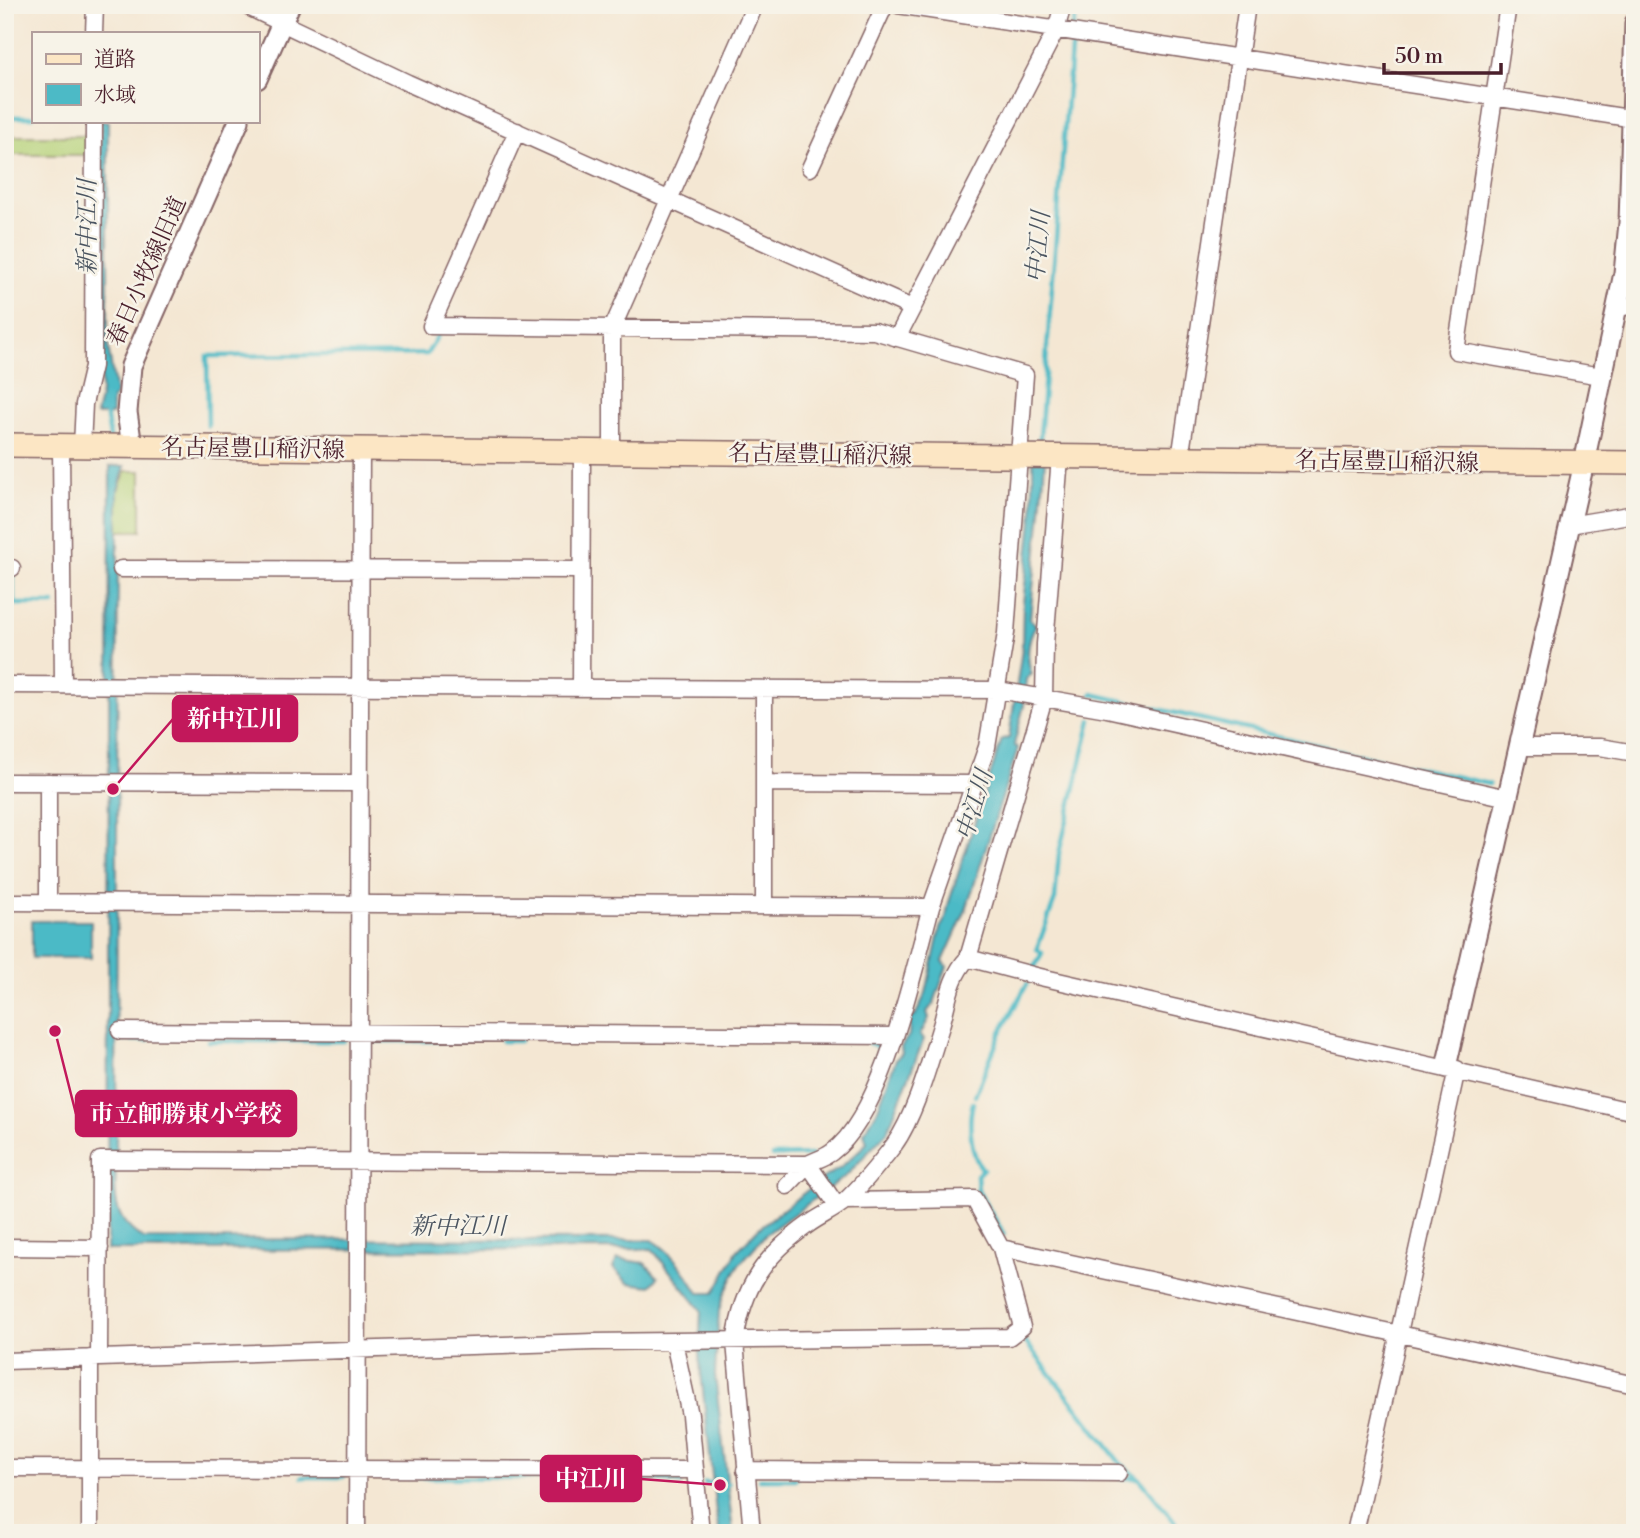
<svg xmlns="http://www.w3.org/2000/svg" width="1640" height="1538" font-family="'Libre Bodoni','Noto Serif JP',serif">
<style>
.green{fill:#b6d279;stroke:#807852;stroke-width:2}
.water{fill:#4cbac6;stroke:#4b6c78;stroke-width:2}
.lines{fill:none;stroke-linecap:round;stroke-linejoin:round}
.stream{stroke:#4cbac6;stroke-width:4.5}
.minor-casing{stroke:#866566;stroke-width:19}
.tertiary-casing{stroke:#866566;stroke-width:23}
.secondary-casing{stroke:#866566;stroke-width:26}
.minor{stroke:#fff;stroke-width:16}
.tertiary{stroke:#fff;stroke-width:19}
.secondary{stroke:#fce6c4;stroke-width:23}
.labels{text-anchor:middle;stroke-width:5;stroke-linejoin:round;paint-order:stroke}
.street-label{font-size:23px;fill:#4a1f2b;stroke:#f7f3e8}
.water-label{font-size:24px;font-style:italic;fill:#4b5561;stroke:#f7f3e8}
.leader{fill:none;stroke:#c2185b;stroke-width:2.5}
.callout-dot{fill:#c2185b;stroke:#f7f3e8;stroke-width:2.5}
.callout{fill:#c2185b;stroke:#c2185b;stroke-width:2.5}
.callout-label{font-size:24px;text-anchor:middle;font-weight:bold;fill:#fff}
</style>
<rect width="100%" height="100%" fill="#f7f3e8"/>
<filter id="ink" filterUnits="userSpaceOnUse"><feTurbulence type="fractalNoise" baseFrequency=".0143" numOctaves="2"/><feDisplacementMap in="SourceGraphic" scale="14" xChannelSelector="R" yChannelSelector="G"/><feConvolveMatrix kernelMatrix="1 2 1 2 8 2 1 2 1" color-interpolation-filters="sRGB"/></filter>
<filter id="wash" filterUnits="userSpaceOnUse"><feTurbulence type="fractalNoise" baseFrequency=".00686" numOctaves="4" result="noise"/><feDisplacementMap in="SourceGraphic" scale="28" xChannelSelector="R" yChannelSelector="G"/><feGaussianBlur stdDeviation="1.57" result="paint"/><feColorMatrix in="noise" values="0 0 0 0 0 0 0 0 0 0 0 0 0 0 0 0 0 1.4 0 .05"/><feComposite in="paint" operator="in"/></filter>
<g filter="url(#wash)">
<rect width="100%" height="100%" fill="#f4e7d3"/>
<path class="green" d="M5 136H90V155H5Z
M126 471H141V531H118V490Z"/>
<path class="water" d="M101 121H108V346L116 394 112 399V415H96L101 393Z
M1033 458 1045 459C1042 513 1035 565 1030 619L1036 625C1027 639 1026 660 1032 674L1026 679 1024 705 1014 745 1018 748 966 910 943 961 947 966 934 1003 927 1012 929 1018 920 1035 924 1039 887 1132 847 1175 765 1235 738 1266 725 1293 719 1311 715 1375 733 1533H720L717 1522 699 1354 701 1310 652 1249 107 1250 110 466H125L118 490V531L116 1159C116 1195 109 1218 144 1239L651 1240C670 1248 689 1277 699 1293H714L737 1251 758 1229 823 1178 840 1168 867 1143 864 1133 877 1111 896 1059 902 1053 901 1047 909 1035 910 1018 915 1016 926 993 940 928 946 918 948 905 997 754 1002 739 1009 738 1022 649 1023 603 1033 510Z
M32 921H91V958H32Z
M617 1259 645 1263 658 1277 651 1286 628 1283 613 1268Z"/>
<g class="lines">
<path class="stream" d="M1073 28 1077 5
M5 117H33
M106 412 110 438
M208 426 207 356 427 354 438 335
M1039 450 1072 37
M13 573 14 604H54
M1092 694 1489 784
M1033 970 1042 953 1037 949 1055 899 1059 853 1091 720
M120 1040H148
M208 1041H344
M372 1041H461
M502 1041H520
M868 1091V1082L880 1048 869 1043
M975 1096 1001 1032 1027 984
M973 1103C968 1120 970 1157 983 1169L977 1175 978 1191 1004 1234
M773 1156 811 1155
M1024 1340 1120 1463 1139 1478
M302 1477H343
M371 1477 659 1479 681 1483
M1120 1478H1139L1184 1533
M759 1479H796
M705 1483 728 1484"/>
</g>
</g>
<g filter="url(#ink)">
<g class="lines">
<g class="minor-casing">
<path id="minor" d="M244 5 408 83 912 308
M898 5 1635 119
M1508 5 1456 351 1601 376
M94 33 95 5
M517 131 431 326 874 331 1025 375 1006 633 987 747 931 907
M810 168 885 5
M1619 308 1635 305
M897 338 1056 30 1063 5
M61 446 63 685
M82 446 84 404 93 366 94 121
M612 452V329L755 5
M1180 459 1247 5
M1569 525 1635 514
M5 568H12
M121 569 581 570
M5 685 998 690 1107 709 1508 798
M581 688 582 453
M764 689V906
M1520 747H1600L1635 753
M5 782 359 783
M48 782V902
M764 783 975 784
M5 902 931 907C914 968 883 1116 832 1152 826 1157 816 1160 808 1164L100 1160 99 1358
M968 958 1044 698 1045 644 1060 457
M120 1031 894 1036
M787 1186 808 1164 837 1206
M5 1247 100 1248
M1001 1248 1635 1385
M674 1342 690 1415 701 1533
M5 1361 593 1342 1009 1337 1022 1327 1001 1248 974 1199 845 1201
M5 1468 695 1470
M745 1470 1119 1473
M90 1533V1358
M357 1533 361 449
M752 1533 735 1342C743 1286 764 1256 809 1224 820 1216 834 1210 845 1201 862 1185 880 1163 894 1145 915 1116 930 1061 941 1026 948 1002 950 976 968 958L1036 976 1635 1112
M1355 1533 1457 1069"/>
</g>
<g class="tertiary-casing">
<path id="tertiary" d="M257 79 290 5
M132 447 127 412 131 366 239 121
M1446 1067 1584 463 1624 273 1629 223 1635 23"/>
</g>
<g class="secondary-casing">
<path id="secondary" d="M5 445 1635 463"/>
</g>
<use href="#minor" class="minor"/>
<use href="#tertiary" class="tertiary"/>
<use href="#secondary" class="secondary"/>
</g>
</g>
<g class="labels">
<g class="street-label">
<text transform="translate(146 271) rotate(-66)" y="8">春日小牧線旧道</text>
<text transform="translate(253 448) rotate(1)" y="8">名古屋豊山稲沢線</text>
<text transform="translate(820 454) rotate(1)" y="8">名古屋豊山稲沢線</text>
<text transform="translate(1387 461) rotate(1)" y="8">名古屋豊山稲沢線</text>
</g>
<g class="water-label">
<text transform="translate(87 227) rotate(-90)" y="8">新中江川</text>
<text transform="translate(1038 247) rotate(-85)" y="8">中江川</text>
<text transform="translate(974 805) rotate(-73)" y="8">中江川</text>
<text x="458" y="1234">新中江川</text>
</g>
</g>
<path class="leader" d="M113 789L173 719M55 1031L76 1114M720 1485L641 1479"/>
<g class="callout-dot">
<circle cx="113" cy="789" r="7"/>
<circle cx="55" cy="1031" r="7"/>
<circle cx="720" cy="1485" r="7"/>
</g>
<g class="callout">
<rect x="173" y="696" width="124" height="45" rx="7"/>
<rect x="76" y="1091" width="220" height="45" rx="7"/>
<rect x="541" y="1456" width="100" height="45" rx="7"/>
</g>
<g class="callout-label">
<text x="235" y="727">新中江川</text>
<text x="186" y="1122">市立師勝東小学校</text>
<text x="591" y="1487">中江川</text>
</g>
<rect width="1640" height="1538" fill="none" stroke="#f7f3e8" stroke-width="28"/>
<rect x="32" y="32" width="228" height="91" fill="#f7f3e8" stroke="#b29e9c" stroke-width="2"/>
<rect x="46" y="54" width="35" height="10" fill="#fce6c4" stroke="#b29e9c" stroke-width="2"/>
<text x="94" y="66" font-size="21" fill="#4a1f2b">道路</text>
<rect x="46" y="84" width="35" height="21" fill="#4cbac6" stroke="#b29e9c" stroke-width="2"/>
<text x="94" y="102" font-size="21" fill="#4a1f2b">水域</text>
<path d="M1384 63v10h117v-10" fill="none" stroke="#4a1f2b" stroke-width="3.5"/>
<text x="1395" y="63" font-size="21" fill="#4a1f2b" stroke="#f7f3e8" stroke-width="5" paint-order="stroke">50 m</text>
</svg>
